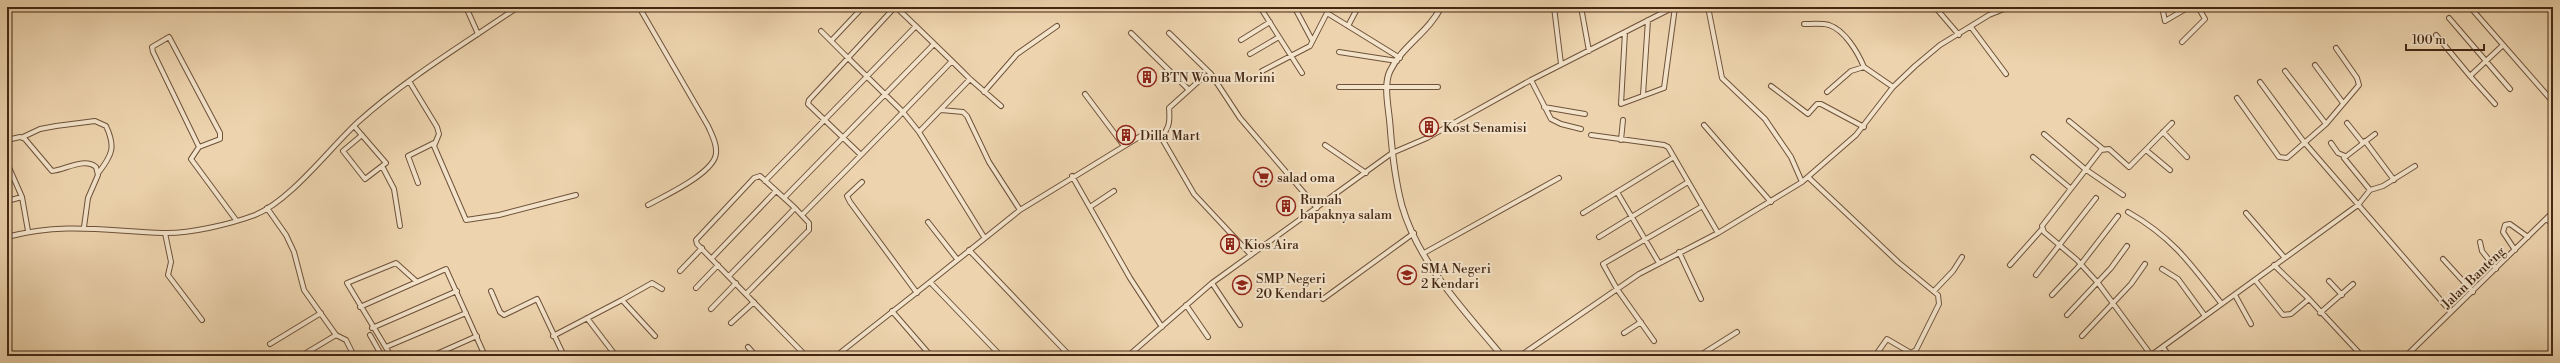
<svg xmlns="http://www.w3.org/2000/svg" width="2560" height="363" font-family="'Libre Bodoni',serif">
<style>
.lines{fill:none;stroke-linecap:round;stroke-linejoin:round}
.minor-casing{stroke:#6e523a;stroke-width:6}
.tertiary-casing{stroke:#6e523a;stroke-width:7}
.minor{stroke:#f3e3ca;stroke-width:4}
.tertiary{stroke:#f3e3ca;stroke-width:5}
.labels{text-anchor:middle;stroke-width:4;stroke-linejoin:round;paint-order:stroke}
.poi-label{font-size:13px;fill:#442714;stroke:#f3e3ca;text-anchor:start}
.street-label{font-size:13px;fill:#442714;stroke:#f3e3ca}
</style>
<rect width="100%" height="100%" fill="#edd4ae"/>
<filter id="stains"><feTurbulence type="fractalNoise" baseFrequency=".005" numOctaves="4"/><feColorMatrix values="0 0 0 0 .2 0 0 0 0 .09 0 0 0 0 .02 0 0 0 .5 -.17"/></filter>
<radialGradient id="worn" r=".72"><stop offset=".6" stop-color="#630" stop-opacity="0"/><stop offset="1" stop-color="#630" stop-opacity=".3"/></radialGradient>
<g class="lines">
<g class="minor-casing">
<path id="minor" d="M466 7 478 34
M639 7 708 126C712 135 717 144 716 153 715 173 664 196 648 205
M896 7C921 31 946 55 970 79L919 132 903 112 952 61
M1260 7 1302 73
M1554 7 1561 64
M1581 7 1589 51
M1708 7 1722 78 1765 119 1791 157 1802 182
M1935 7 1959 35
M2162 7 2165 21 2189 7
M2470 7 2553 102
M1296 10 1312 40
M1327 13 1400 58
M2449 18 2510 89
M1804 24C1812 24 1822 23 1829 25 1845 30 1858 53 1864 67
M1348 26 1358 7
M1971 27 2006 74
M821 31 848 58 895 7
M1625 32 1621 104 1664 88 1675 7
M1131 33 1189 90
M1169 33 1211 74 1240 118 1317 208
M2436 35 2470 76 2502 46
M1241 40 1270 22
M831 41 863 7
M2182 42 2205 19 2198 7
M1339 52 1397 61
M1250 54 1279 37
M848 58 903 112 861 155 808 104 809 100Z
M2315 65 2343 103
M1262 71 1310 46 1330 7
M2285 71 2326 124
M2470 76 2495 104
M970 79 1001 106
M1531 80 1551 119 1561 124 1581 129
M409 81 437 127 439 134 434 146 466 220 499 215 576 195
M2260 82 2304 142 2451 312
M1771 86 1808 114 1817 104H1821L1864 127
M1339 87H1438
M984 92 1017 54 1057 26
M1827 92 1851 71 1864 67 1893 87
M1085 94 1124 146
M1643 95 1648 20
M2237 98 2279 157 2287 158 2326 124 2359 85 2357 78 2336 48
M1544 107 1585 114
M941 110 963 112 967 116 989 162 1020 210
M2069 121 2103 149
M2347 123 2363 143
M1704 125 1771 202
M354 126 386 163 365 179 343 151 362 135
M919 132 984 237
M2163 132 2187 157
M2044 134 2085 169 2123 195
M1591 135 1664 145 1668 147 1718 233
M23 137 40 129 56 126 95 121 106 126C116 147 112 155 99 172
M1161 137C1170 128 1170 120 1169 108L1200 80 1211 74
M7 140 20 137 25 139 52 171C65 170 84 157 96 167L98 175 88 198 84 227
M1621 140 1623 120
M2365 141 2394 180
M2331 143 2338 153 2345 156
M1325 145 1366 173
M199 147 153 52 152 47 169 37 220 133V139L199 147 191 159 236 220
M2146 150 2170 170
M2033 157 2070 188
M7 163 22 197
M382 166 394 189 400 226
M1072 176 1130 278 1162 327
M1808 177 1898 262 1938 295 1939 304 1916 350 1911 353 1887 339 1875 356
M765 181 916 26
M862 182 847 196 850 202 917 293
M418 183 408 156 434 143
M2370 190 2344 158 2375 134
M1617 192 1659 263
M784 198 934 44
M7 201 22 197 28 231
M1090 207 1114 191
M267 208 286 235 294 252 304 290 336 335 301 356
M2128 212C2172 237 2191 264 2221 303
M1583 213 1674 157
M2246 213 2284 257
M802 215 861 155
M2546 219 2553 224
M928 222 957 259
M165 233 171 262 168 275 202 320
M7 237C65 222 106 231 163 233 189 234 231 224 255 215 291 200 329 149 358 122 407 78 464 44 518 7
M1599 237 1688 182
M2480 242 2482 251 2496 269
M969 250 1070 356
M2515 250 2503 232 2505 225 2510 224 2528 237
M1679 252 1701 299
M1424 253 1559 178
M712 258 776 191
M2443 259 2473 292
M2010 265 2042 229
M2162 269 2178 279 2205 316
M680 271 702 248
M2036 275 2096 198
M729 276 795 208 760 176 754 178 696 240 697 244 806 356
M2255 280 2283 315 2291 314 2309 299 2274 265
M2329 281 2342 295
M930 282 1020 210 1144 134 1161 137 1194 194 1251 255
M1212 283 1240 325
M696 288 718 265
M491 291 500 312 504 315 537 299 564 356
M1934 291 1953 271 1962 257
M746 294 809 230V223L795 208
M2052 295 2081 264 2118 216
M2235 295 2251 324
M1323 299 1414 233
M2309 299 2362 356
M622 300 652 283 662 289
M1186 305 1208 337
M360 307 446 269 485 356
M711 309 736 283
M892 311 931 356
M2320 313 2353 284
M2067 315 2111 268 2127 246
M587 318 616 356
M731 323 754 302
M372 328 457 291
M1624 333 1641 322
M336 335 346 340 354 356
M370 335 382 356
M553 336 622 300 655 336
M2082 336 2131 284 2145 264
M1654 341 1617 289 1603 264 1701 207
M270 344 321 313
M386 347 466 313
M748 347 756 356
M2163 347 2169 356
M2322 354 2323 356
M2151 355 2098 283 2077 260 2044 232 2042 226 2101 150 2109 149 2129 167 2172 123
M391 356 347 283 396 263 416 281
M432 356 477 336
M836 356 930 282 1001 356
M1128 356 1212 283 1392 153 1427 138 1531 80 1674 7
M1520 356 1639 274 1718 233 1802 182 1856 135 1893 87 1915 66 1940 45 1989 15 2009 7
M1699 356 1737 332
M2150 356 2358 205 2370 190 2383 186 2415 166
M2406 356 2553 212"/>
</g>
<g class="tertiary-casing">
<path id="tertiary" d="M1441 7C1429 32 1402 46 1390 71 1383 85 1389 110 1390 125 1392 152 1395 180 1402 206 1419 264 1464 310 1502 356"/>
</g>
<use href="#minor" class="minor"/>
<use href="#tertiary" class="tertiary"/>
</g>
<defs>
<g id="building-ring" transform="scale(1)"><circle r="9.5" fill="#f3e3ca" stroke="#8f2418" stroke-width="1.5"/><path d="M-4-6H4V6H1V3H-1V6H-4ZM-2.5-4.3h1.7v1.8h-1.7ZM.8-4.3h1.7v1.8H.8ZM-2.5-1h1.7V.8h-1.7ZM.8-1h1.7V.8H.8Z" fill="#8f2418"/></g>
<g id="supermarket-ring" transform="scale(1)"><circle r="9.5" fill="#f3e3ca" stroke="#8f2418" stroke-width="1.5"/><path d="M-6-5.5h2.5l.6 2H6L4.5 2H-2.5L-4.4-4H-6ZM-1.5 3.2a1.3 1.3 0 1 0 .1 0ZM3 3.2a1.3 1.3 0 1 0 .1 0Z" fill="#8f2418"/></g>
<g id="school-ring" transform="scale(1)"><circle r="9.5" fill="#f3e3ca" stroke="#8f2418" stroke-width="1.5"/><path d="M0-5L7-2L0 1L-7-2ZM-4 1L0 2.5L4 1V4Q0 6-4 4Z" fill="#8f2418"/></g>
</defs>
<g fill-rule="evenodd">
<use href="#building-ring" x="1147" y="77"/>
<use href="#building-ring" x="1429" y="127"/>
<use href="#building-ring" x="1126" y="135"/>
<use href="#supermarket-ring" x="1263" y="177"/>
<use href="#building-ring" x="1286" y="206"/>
<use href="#building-ring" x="1230" y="244"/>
<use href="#school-ring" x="1407" y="275"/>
<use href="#school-ring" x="1242" y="285"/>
</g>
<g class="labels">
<g class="poi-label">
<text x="1161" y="82">BTN Wonua Morini</text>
<text x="1443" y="132">Kost Senamisi</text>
<text x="1140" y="140">Dilla Mart</text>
<text x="1277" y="182">salad oma</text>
<text x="1300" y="204">Rumah<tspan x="1300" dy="15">bapaknya salam</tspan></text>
<text x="1244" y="249">Kios Aira</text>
<text x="1421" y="273">SMA Negeri<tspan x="1421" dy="15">2 Kendari</tspan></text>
<text x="1256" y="283">SMP Negeri<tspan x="1256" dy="15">20 Kendari</tspan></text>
</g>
<g class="street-label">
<text transform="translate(2473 277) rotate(-44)" y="5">Jalan Banteng</text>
</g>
</g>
<rect width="2560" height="363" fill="none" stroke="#edd4ae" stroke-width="24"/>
<rect x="8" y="8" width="2544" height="347" fill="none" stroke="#442714" stroke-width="2"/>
<rect x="12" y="12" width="2536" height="339" fill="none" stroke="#442714"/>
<path d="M2406 44v6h78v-6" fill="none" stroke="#442714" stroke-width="2"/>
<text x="2412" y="44" font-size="12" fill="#442714" stroke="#f3e3ca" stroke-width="3" paint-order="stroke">100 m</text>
<rect width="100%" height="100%" filter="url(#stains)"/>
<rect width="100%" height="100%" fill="url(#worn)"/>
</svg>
